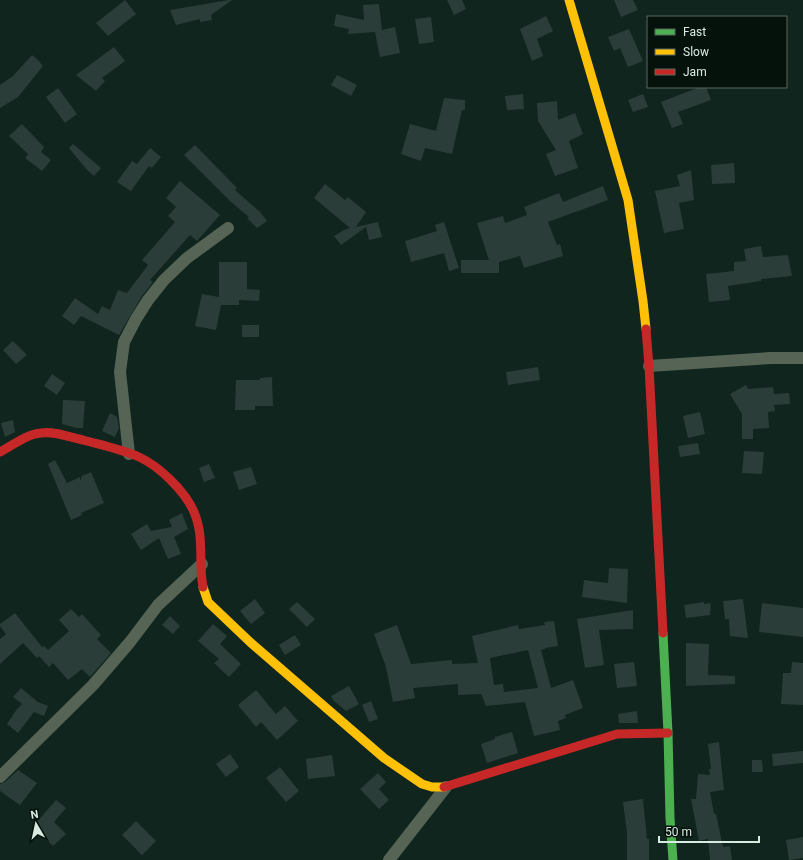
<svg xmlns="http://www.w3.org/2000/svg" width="803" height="860" font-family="Roboto,sans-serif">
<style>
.building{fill:#2b3d38;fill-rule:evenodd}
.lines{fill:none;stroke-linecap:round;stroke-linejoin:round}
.street{stroke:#556454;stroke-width:12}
.fast{stroke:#4caf50;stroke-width:9}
.slow{stroke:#ffc107;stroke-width:9}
.jam{stroke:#c62828;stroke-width:9}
</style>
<rect width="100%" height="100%" fill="#10251d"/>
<path class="building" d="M125 0 136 14 108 36 96 23Z
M229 0H232L211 15 212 20 200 22V19L176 25 170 10Z
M447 0H462L466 9 454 15Z
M614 0H633L638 10 621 17Z
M379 4 382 30 395 27 400 53 380 57 375 32 348 34 349 29 334 26 336 14 364 20 363 5Z
M546 16 553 31 537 39 543 56 532 61 520 29Z
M431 17 434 42 419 44 415 19Z
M629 29 643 61 628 67 620 48 614 51 608 37Z
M114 47 125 61 102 78 105 81 96 91 76 75Z
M32 55 38 60 43 66 18 97 0 108V85L13 76Z
M337 75 357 85 351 96 331 85Z
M700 87H706L711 100 678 112 683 124 672 128 661 102Z
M58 88 77 114 65 123 46 97Z
M523 94 524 109 507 110 505 96Z
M643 94 648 107 633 112 628 100Z
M444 98 465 100V110H462L452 154 425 148 421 161 401 154 410 124 436 131Z
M557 101 558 120 575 113 583 134 569 141 578 168 555 176 546 154 556 150 538 121 537 103Z
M22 124 44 147 41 152 51 160 42 171 25 158 28 154 9 136Z
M73 144 101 168 94 176 87 170 69 148Z
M195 145 237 188 235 190 261 213 267 221 257 228 247 218 249 217 231 202 184 155Z
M150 148 161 157 152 168 149 166 131 191 117 182 132 161 137 164Z
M734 163 735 183 712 184 711 165Z
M691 170 694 200 679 203 684 229 664 233 655 191 680 186 677 175Z
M180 181 220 215 197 241 190 235 150 280 153 282 142 296 119 335 81 316 74 325 62 316 75 298 98 314 102 306 110 310 118 290 127 293 148 265 142 260 175 222 168 216 176 207 166 198Z
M325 184 345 200 348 197 366 212 356 227 378 222 382 237 369 240 366 227 341 245 334 236 344 230 350 228 314 198Z
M603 186 608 200 548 222 557 245 560 244 563 256 524 268 520 256 499 262V273H461V260H489L477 223 503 216 505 223 527 215 524 207 559 193 563 202Z
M444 222 459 268 449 271 444 253 411 262 405 241 437 231 435 225Z
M761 246 763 257 788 255 792 276 761 279V281L728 286 730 300 709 302 706 274 734 271V262L746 261 744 249Z
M219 262H247V289L260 290 259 301 239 300V305H221L216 330 195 326 202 294 219 297Z
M242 325H259V337H242Z
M13 341 27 355 16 364 3 350Z
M538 367 540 380 508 385 506 372Z
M52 374 65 383 57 395 44 386Z
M272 377 273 406H255V410H235L236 380H260V378Z
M746 385 748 389 773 387 774 394 789 393 790 404 774 405 775 411 768 412 769 428 753 429V439H742V414L730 394Z
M63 400 85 401 83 428H77L62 424Z
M700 412 705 434 688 438 683 416Z
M110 413 117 417 119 428 115 437 102 431Z
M13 420 15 432 5 437 1 423Z
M698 443 700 454 680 457 678 446Z
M744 451 764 452 762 474 742 473Z
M55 460 67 483 80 477V481L82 476 91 472 104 503 81 513 82 515 71 520 48 464Z
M209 464 215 478 204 482 199 468Z
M251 467 257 484 239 490 233 472Z
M182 513 188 529 174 537 181 554 168 559 159 538 141 550 131 534 147 524 151 531 172 527 169 520Z
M609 568 628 569 627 603 582 597 584 580 608 583Z
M255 599 265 613 251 624 240 611Z
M743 599 748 638 730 636 729 619H725L723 601Z
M297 602 315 619 307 627 289 609Z
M704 602V604L711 603 710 615 686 618 684 605Z
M762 603 803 608V637L759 632Z
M71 609 79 617 82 614 101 635 97 639 111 653 90 677 82 669 68 680 53 663 49 667 39 656 37 658 23 643 0 664V639L6 634 0 626V624L15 613 42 647 44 646 48 650 69 631 59 620Z
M633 610V629L599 630 604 665 585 668 577 619Z
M170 616 180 626 173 634 162 625Z
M554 621 558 646 545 648V649L541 650 551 688 573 680 583 708 565 715 566 718 558 721 560 730 534 736 525 702 486 706 481 694 458 695V684L413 688 415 698 393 702 386 667 374 634 397 625 411 664 452 660V664L478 663 472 636 518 625 519 629 545 625 544 622ZM528 650 538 688 504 692 503 684 494 685 490 658Z
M213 624 227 636 220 644 241 664 229 677 214 663 219 659 198 641Z
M295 635 301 645 285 655 279 645Z
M686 643 709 644 708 675 735 676V684L686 686Z
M634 662 637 686 617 688 614 664Z
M792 662 803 663V705L781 704 783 673H791Z
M349 686 359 704 346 711 334 701 331 696Z
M21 688 38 702 48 706 44 716 34 712 18 733 7 724 17 709 22 704 13 697Z
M256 690 276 714 285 706 298 721 277 740 261 722 256 727 238 705Z
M371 701 378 719 369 722 362 705Z
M637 711 638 723H619L618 714Z
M512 732 518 753 487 763 481 744 495 739V737Z
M719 742 724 790 710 792 714 814H716L723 847 730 846 732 860H710L708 839 699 841 691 799H696L698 774 710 775 709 769H711L708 744Z
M803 751V763L773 766 772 754Z
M230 754 239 767 226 777 216 764Z
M332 755 335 776 308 779 306 759Z
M752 760H762L763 772H752Z
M280 767 299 791 286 802 266 778Z
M18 770 37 783 20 805 0 791V784L5 782Z
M378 773 386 782 379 789 389 800 379 809 360 789Z
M643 799 647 839H649V860H627V833L623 802Z
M56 800 66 808 54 822 66 834 53 846 36 829 38 827 35 824Z
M136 821 156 841 142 855 122 835Z
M803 837V858L789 860 786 840Z"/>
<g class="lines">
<path class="street" d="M649 366 771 358H803
M129 454 120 372 124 342 136 319 148 300 164 280 187 258 228 228
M0 777 93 685 130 642 158 605 202 564
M389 860 446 787"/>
<path class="fast" d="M663 633 668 733 670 818 673 860"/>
<path class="slow" d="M569 0 628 200 643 301 646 329
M203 587 208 602 250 642 384 758 422 784 432 787H444"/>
<path class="jam" d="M646 329 649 366 663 633
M0 452C13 445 27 434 41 433 55 431 69 437 83 440 101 445 121 449 139 457 159 466 185 491 194 512 205 538 198 562 203 587
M444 787 617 734 668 733"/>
</g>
<rect x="647" y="16" width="140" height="72" fill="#05120c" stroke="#596961"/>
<rect x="655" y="29" width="20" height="6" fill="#4caf50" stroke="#596961"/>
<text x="683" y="36" font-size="12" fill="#d8ebe1">Fast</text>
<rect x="655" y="49" width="20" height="6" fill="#ffc107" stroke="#596961"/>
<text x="683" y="56" font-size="12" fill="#d8ebe1">Slow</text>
<rect x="655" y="69" width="20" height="6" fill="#c62828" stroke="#596961"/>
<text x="683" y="76" font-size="12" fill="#d8ebe1">Jam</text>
<g transform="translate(36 824) rotate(351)" stroke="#05120c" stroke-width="3" paint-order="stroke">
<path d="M0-3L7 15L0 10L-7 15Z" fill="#d8ebe1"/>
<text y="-6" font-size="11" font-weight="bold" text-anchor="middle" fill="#d8ebe1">N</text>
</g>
<path d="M659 836v6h100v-6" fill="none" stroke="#d8ebe1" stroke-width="2"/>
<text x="665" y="836" font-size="12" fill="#d8ebe1" stroke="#05120c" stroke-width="3" paint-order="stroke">50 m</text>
</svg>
